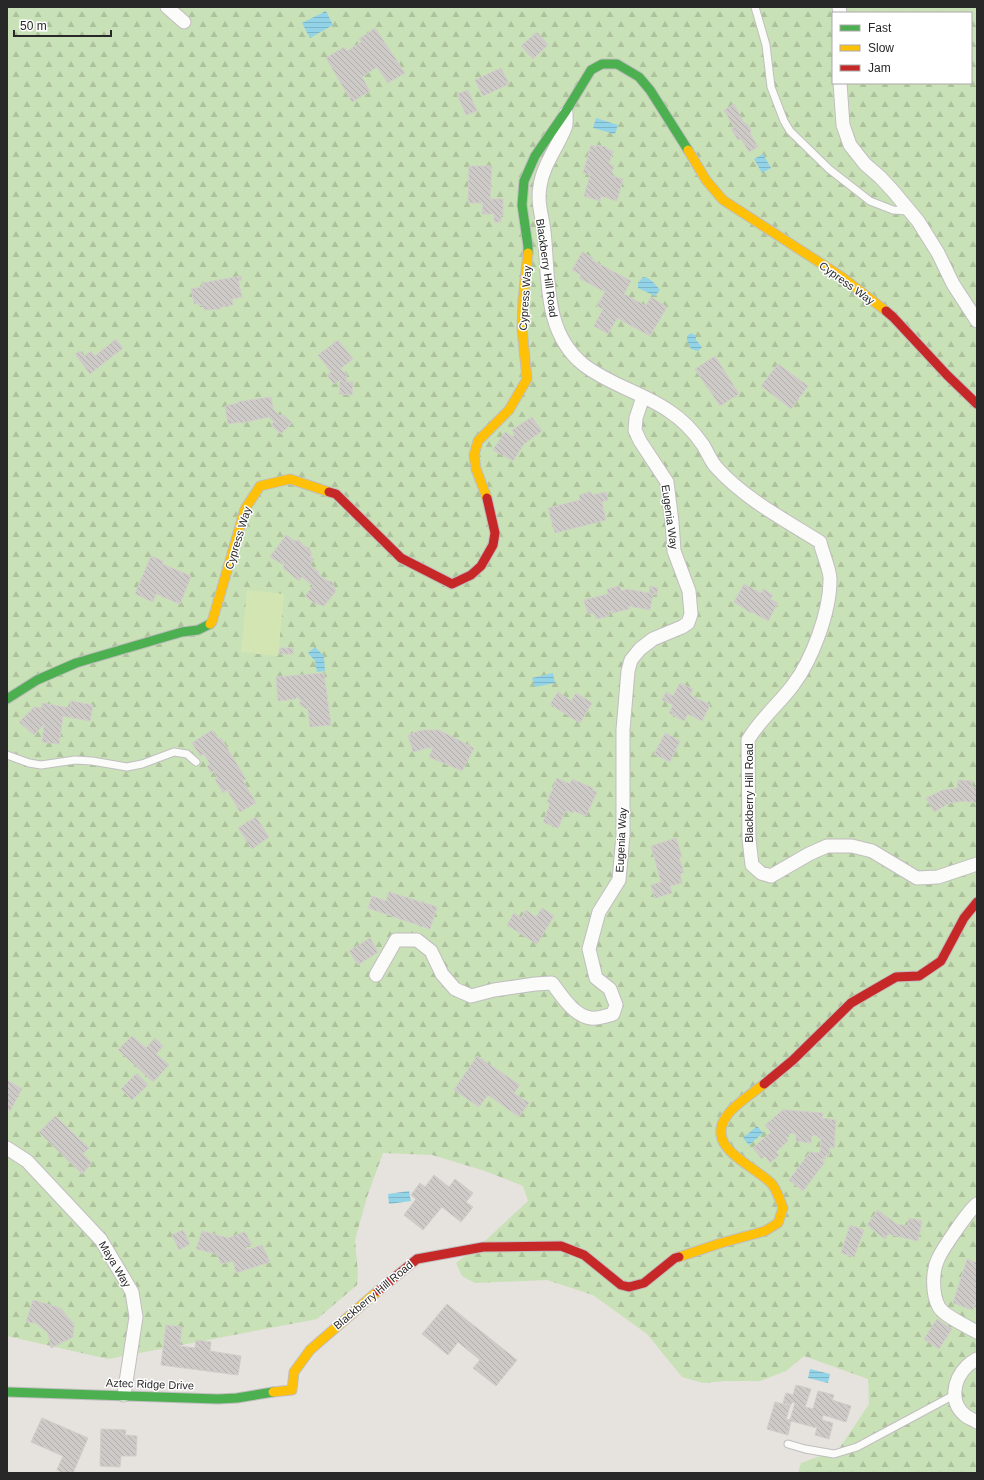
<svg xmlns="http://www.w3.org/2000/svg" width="984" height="1480" font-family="Arial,sans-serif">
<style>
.forest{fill:url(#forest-firs);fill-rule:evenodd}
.pitch{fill:#d4e5b4}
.water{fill:url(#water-rules)}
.building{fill:url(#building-back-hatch);stroke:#d1ceca}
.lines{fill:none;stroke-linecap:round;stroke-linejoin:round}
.lane-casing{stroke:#c0bebf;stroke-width:9}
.street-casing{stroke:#c0bebf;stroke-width:15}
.fast-casing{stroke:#c0bebf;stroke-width:11}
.slow-casing{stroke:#c0bebf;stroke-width:11}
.jam-casing{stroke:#c0bebf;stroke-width:11}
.lane{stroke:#fbfbfa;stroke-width:7}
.street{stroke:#fbfbfa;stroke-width:13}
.fast{stroke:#4caf50;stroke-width:9}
.slow{stroke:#ffc107;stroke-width:9}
.jam{stroke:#c62828;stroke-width:9}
.labels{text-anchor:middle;stroke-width:3;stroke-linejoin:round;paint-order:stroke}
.street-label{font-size:11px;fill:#282828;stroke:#fff}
</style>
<defs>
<pattern id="forest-firs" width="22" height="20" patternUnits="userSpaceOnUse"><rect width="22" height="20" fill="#c9e1b7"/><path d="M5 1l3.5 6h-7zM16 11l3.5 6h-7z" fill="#adc19d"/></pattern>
<pattern id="water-rules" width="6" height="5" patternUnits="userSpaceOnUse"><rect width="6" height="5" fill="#92d3e7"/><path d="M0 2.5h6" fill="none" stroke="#7eb5c6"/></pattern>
<pattern id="building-back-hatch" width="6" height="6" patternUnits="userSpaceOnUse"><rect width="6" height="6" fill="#cdcac7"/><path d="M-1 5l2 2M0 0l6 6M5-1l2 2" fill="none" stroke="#b0aeab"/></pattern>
</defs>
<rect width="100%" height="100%" fill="#e6e2de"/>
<path class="forest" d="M7 7H977V1473H798L801 1463 839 1449 869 1404 868 1379 804 1356 786 1371 760 1381H725L703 1383 682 1377 647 1334 593 1295 547 1280 475 1283 462 1276 456 1263 486 1240 528 1201 523 1186 485 1171 432 1155 383 1153 367 1197 355 1240 358 1273 357 1285 317 1319 108 1359 7 1336ZM833 13H971V83H833Z"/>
<path class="pitch" d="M247 590 284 594 278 656 241 652Z"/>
<path class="water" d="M326 11 333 25 310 38 302 23Z
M596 118 618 125 615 134 593 128Z
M763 154 771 168 762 173 754 159Z
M643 277C651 278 655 284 660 290L655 296 638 288V283Z
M691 333 696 336V340L702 347 698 351 691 349 687 340V336Z
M315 647 324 656 325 671 317 672 315 661 308 653Z
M553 673 555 683 535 687 532 678Z
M757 1126 763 1133 749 1145 743 1138Z
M409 1191 411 1201 389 1204 388 1194Z
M810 1369 830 1374 828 1383 808 1378Z"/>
<path class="building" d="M375 28 405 73 388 83 377 67 362 77 370 91 352 102 326 58 344 47 347 51 361 42 359 39Z
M537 32 548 45 533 59 521 46Z
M501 68 509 84 483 96 475 80Z
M468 90 477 111 466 115 457 94Z
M734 104 744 123 747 124 751 130 750 133 758 147 749 152 741 139 738 140 731 129 734 127 724 110Z
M591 145 597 147V145L606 147V149L613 151 609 164 614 166 612 172 615 177 623 179 617 201 601 196 600 201 584 196 590 175 583 173Z
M469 166H492L490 199H503V215H501V222H494V214H482L483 203H468Z
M582 252 593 258 592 260 631 281 624 294 646 306 651 297 667 307 650 336 617 318 608 334 594 326 603 309 597 306 605 292 579 278 581 275 572 270Z
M241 276 242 280 238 281 242 297 232 299 233 305 221 307V309L204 310 203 305 199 306V303L194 304 191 289 202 287V283Z
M116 339 123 348 90 374 75 354 80 351 84 356 91 351 95 356Z
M338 340 353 359 340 369 347 374 346 382H353L352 395 339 394 340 380 334 384 327 375 331 372 318 355Z
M715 356 739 394 720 406 695 369Z
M778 364 808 386 791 409 761 386Z
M271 397 273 409 280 416 282 414 292 423 281 434 271 425 274 422 269 417 242 423 241 422 228 424 225 406 238 403 237 402Z
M532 417 542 431 524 444 513 461 493 450 505 432 513 437 514 433 512 430Z
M591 492 592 495 606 492 608 500 602 502 606 520 555 533 548 508 580 500 579 495Z
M286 535 295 541 299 540 304 546 309 548 312 554 310 557 314 559 310 565 319 572 318 574 326 580 332 582 336 591 324 606 314 603 305 596 313 586 302 577 299 581 283 568 284 565 270 557Z
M151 556 163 561 162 564 191 576 180 604 156 594 153 602 135 594Z
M744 584 761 593 763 589 773 595 770 599 778 603 768 621 752 612 751 613 734 602Z
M620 586 621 591 627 589 649 593 650 586 658 588 657 595 653 594 650 610 629 606V609L613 613 612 611H609V616L596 619 594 613 588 614 584 600 608 594 607 589Z
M280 648H293V654H279Z
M324 673 331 725 310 727 308 710 299 704 301 701 297 697 295 699 278 701 276 677Z
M680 683 693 689 690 695 710 705 702 721 688 714 684 721 669 713 673 705 662 700 666 692 673 696Z
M558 692 571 701 576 693 592 703 580 723 550 704Z
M71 701 93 705 90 721 63 716 59 744 42 742 44 724 34 735 19 722 34 707 41 708 42 703 70 708Z
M212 730 218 739 221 738 246 779 243 781 256 803 240 812 227 790 223 793 215 779 218 778 213 771 211 773 207 766 210 764 204 754 200 756 192 743Z
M422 730H439L474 748 462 771 429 757 433 748H427L413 752 408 735Z
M665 733 680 741 670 762 654 754Z
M557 778 570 784 572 779 593 788 592 790 597 792 586 816 574 811 573 813 566 810 558 828 543 822 550 804 547 802Z
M958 780 972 781V787L977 788V803L964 801 950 803 934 812 926 798 943 790 957 788Z
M256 817 269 837 252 849 238 828Z
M676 838 682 857H679L684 873 680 874 682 883 670 886 672 893 655 898 651 885 661 882 651 846Z
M389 892 437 907 430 929 368 908 372 896 386 901Z
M542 908 554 916 537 944 507 925 514 913 521 918 526 910 536 917Z
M370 938 378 952 358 965 349 951Z
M132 1036 146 1048 155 1038 163 1046 156 1054 169 1065 153 1082 118 1050Z
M477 1056 520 1085 514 1093 529 1103 519 1117 488 1095 479 1107 454 1090Z
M137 1073 148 1085 132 1100 121 1089Z
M7 1080 22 1089 10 1111 7 1109Z
M784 1109 785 1110 823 1113 822 1118 836 1120 834 1148 830 1147 829 1156H825V1159H820L825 1162 803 1191 789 1180 810 1152 820 1153 821 1138H818V1136L812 1135 811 1143 796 1141V1134L791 1133 786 1138 788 1141 776 1152 779 1155 770 1163 765 1156 762 1159 753 1148 771 1132 765 1125Z
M55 1116 89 1148 83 1154 92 1163 82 1174 39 1132Z
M434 1175 449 1187 455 1179 473 1193 466 1202 473 1207 461 1222 442 1207 423 1230 404 1215 416 1199 411 1195 420 1183 425 1187Z
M878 1210 896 1224 908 1226 909 1218 922 1221 918 1241 888 1234 885 1239 867 1225Z
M850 1225 864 1230 854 1257 841 1253Z
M183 1230 190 1244 179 1250 172 1235Z
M202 1231 228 1238 245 1232 252 1245 246 1246 247 1250 262 1245 270 1262 236 1273 233 1261 221 1264 217 1254 196 1249Z
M967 1259 977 1263V1297L973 1310 953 1303Z
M33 1300 60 1308 74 1324 73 1337 51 1348 48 1333 36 1323 26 1322Z
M447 1304 517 1360 496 1386 473 1368 480 1360 458 1342 448 1355 422 1334Z
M937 1319 952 1329 939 1349 924 1339Z
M166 1325 182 1327 180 1346 195 1348 196 1340 211 1342 210 1351 241 1356 238 1375 161 1365Z
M796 1385 811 1389 805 1407 813 1409 818 1391 834 1395 832 1400 851 1406 846 1422 823 1415 822 1420 833 1423 829 1439 815 1435 817 1428 791 1421 788 1435 767 1429 775 1402 790 1406 786 1419 790 1420 795 1403 792 1402 791 1405 783 1403 786 1393 793 1395Z
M42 1418 88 1438 73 1473H63L57 1470 63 1456 31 1442Z
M101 1429 126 1430 125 1435 137 1436 136 1456H121L120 1467 100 1466Z"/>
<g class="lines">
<g class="lane-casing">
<path id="lane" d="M755 7 766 45 771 87 784 121 790 131 829 169 870 201 893 210 909 211
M7 755 29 763 41 765 75 760 92 761 127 767 142 764 174 752 187 754 196 762
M788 1444 805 1449 834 1454 857 1447 954 1395"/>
</g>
<g class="street-casing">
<path id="street" d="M167 7 184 22
M839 7 840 13
M840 83 843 125 850 145 865 164 880 177 893 191 918 221 938 253 953 284 977 321
M566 113C566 118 567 124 565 128 557 148 543 165 540 186 537 203 542 215 544 231 549 277 543 333 584 365 610 385 643 393 669 411 683 420 694 432 703 445 708 453 711 462 717 468 745 499 785 520 820 542 822 552 831 572 830 580 830 612 812 660 793 685 779 704 760 719 748 740L749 839 752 865 761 873 771 876 809 854 827 846H852L872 851 917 878 938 877 977 864
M376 975 396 940H417L431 951 442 974 455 989 471 996 494 990 535 984 552 983C562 996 574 1016 591 1018 598 1019 606 1016 613 1014L616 1005 610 989 596 978 589 949 599 912 619 880 623 835V730L628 671 631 660 640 649 653 639 682 627 688 623 691 614 689 591 674 551 672 522 667 482 640 441 635 430 636 418 643 397
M7 1148 27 1161 101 1240 132 1292 136 1317 124 1395
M977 1204C969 1210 943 1248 938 1259 932 1271 932 1295 939 1307 943 1315 968 1327 977 1332
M977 1359C974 1361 970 1363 967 1366 953 1380 949 1403 966 1416 969 1418 974 1420 977 1422"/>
</g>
<g class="fast-casing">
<path id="fast" d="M528 253V246L522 205 524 181 535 156 566 111 591 70 602 64H617L639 77 650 90 688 150
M7 699 37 680 76 663 182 632 198 630 210 624
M7 1392 218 1399 237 1398 273 1392"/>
</g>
<g class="slow-casing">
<path id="slow" d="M688 150 706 180 723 200 842 277 886 311
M487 498 476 469 474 455 478 441 509 410 527 379 522 329 523 299 528 253
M210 624 212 622 245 509 260 486 290 479 329 492
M679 1257 721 1243 765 1231 778 1223 783 1208C780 1201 777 1189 771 1183 752 1164 701 1146 729 1113 737 1103 754 1092 764 1084
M273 1392 292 1390 294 1372 310 1350 378 1291"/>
</g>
<g class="jam-casing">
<path id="jam" d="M886 311 893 317 947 375 977 404
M329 492 336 494 401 558 452 584 471 575 481 566 493 545 495 533 487 498
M764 1084 793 1060 851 1003 896 977 919 976 941 961 964 918 977 902
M378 1291 417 1259 483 1247 561 1246 584 1255 621 1285 629 1287 644 1283 675 1258 679 1257"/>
</g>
<use href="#lane" class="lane"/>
<use href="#street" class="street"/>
<use href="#fast" class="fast"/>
<use href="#slow" class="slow"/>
<use href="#jam" class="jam"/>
</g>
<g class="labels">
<g class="street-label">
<text transform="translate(547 268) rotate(82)" y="4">Blackberry Hill Road</text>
<text transform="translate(847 283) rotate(36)" y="4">Cypress Way</text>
<text transform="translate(525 298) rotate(-86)" y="4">Cypress Way</text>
<text transform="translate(670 517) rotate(82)" y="4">Eugenia Way</text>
<text transform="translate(238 538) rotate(-73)" y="4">Cypress Way</text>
<text transform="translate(749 793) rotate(-90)" y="4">Blackberry Hill Road</text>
<text transform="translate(621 840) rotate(-87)" y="4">Eugenia Way</text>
<text transform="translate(115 1264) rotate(59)" y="4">Maya Way</text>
<text transform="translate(373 1295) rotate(-40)" y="4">Blackberry Hill Road</text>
<text transform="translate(150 1384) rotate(2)" y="4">Aztec Ridge Drive</text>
</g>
</g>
<rect width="984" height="1480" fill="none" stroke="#282828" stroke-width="16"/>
<rect x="832" y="12" width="140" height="72" fill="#ffffff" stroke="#a9a9a9"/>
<rect x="840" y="25" width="20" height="6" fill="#4caf50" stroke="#a9a9a9"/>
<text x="868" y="32" font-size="12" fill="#282828">Fast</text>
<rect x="840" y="45" width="20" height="6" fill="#ffc107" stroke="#a9a9a9"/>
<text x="868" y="52" font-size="12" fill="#282828">Slow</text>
<rect x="840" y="65" width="20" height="6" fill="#c62828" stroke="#a9a9a9"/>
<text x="868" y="72" font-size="12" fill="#282828">Jam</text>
<path d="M14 30v6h97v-6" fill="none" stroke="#282828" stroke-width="2"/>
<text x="20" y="30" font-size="12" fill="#282828" stroke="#ffffff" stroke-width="3" paint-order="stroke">50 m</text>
</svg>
